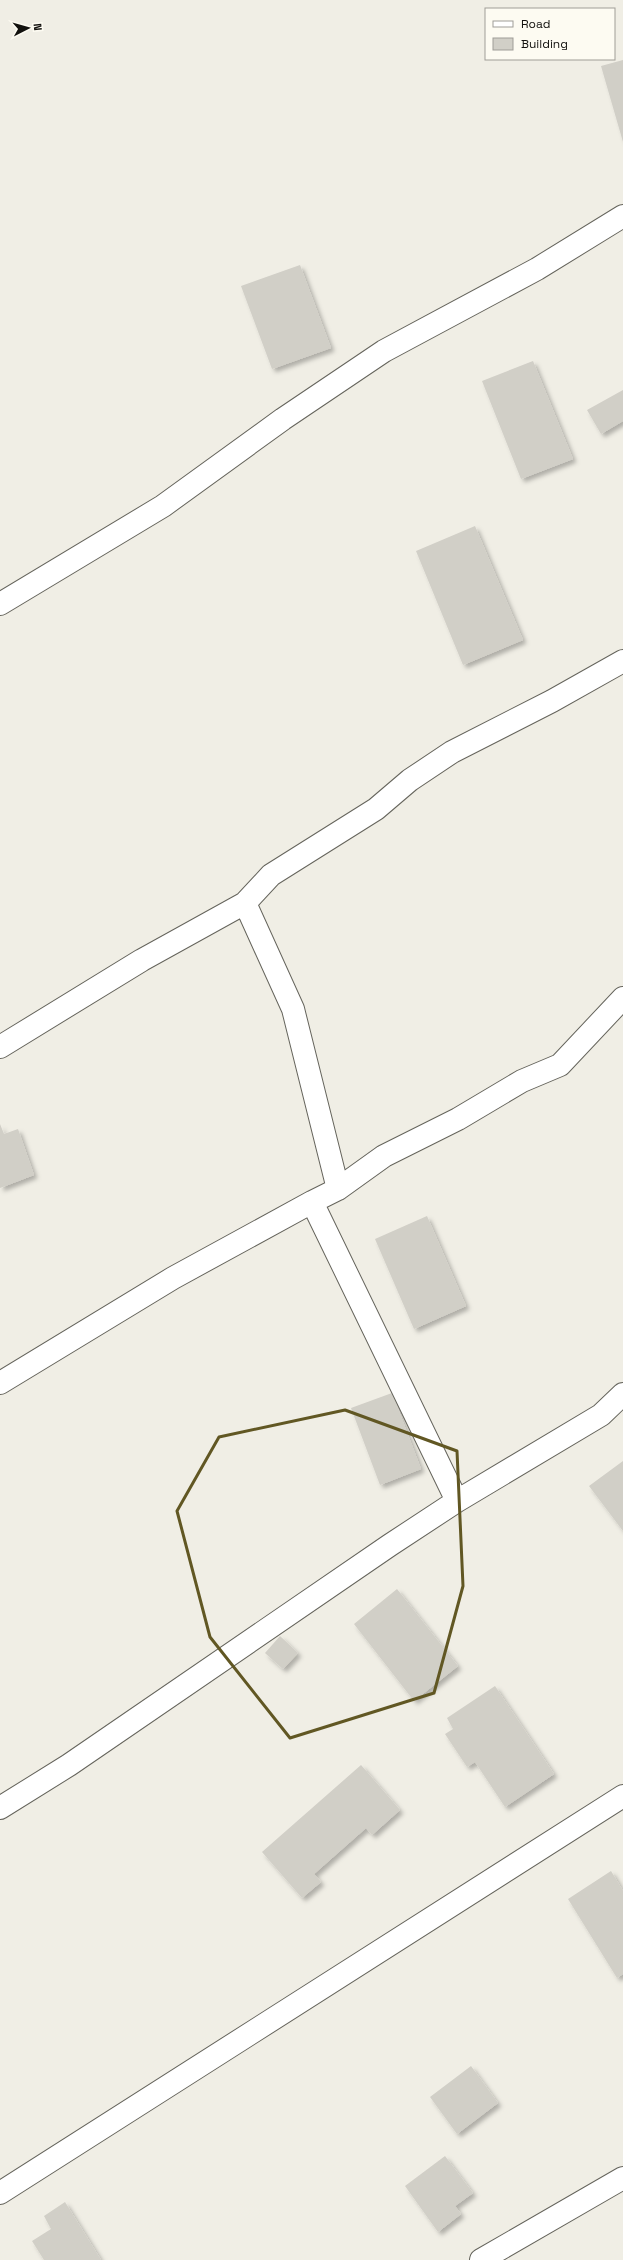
<svg xmlns="http://www.w3.org/2000/svg" width="623" height="2260" font-family="'Space Grotesk',sans-serif">
<style>
.building{fill:#d1cfc7;filter:url(#shadow)}
.lines{fill:none;stroke-linecap:round;stroke-linejoin:round}
.street-casing{stroke:#65645c;stroke-width:24}
.street{stroke:#fff;stroke-width:22}
.marked{fill:none;stroke:#615723;stroke-width:3;stroke-linejoin:round}
</style>
<defs>
<filter id="shadow"><feDropShadow dx="3.5" dy="3.5" stdDeviation="2" flood-color="#0004"/></filter>
</defs>
<rect width="100%" height="100%" fill="#f0eee5"/>
<path class="building" d="M623 60V142L601 66Z
M300 265 331 348 272 369 241 286Z
M533 361 573 459 521 479 482 381Z
M623 390V421L601 434 587 410Z
M475 526 523 640 463 665 416 551Z
M0 1124 4 1134 18 1129 34 1175 0 1188Z
M427 1216 466 1306 414 1329 375 1239Z
M392 1393 421 1469 380 1485 351 1408Z
M623 1461V1531L589 1486Z
M397 1589 458 1666 414 1701 354 1624Z
M280 1636 298 1653 283 1669 265 1653Z
M495 1686 554 1774 505 1807 475 1762 467 1767 445 1734 453 1729 447 1718Z
M361 1765 400 1810 372 1835 366 1828 314 1874 321 1882 302 1898 262 1852Z
M611 1871 623 1891V1974L617 1978 568 1899Z
M471 2066 498 2103 457 2134 430 2097Z
M445 2156 473 2193 455 2206 461 2214 438 2232 405 2186Z
M65 2202 101 2260H44L32 2241 51 2229 44 2216Z"/>
<g class="lines">
<g class="street-casing">
<path id="street" d="M0 604 163 506 283 419 384 351 537 269 623 216
M245 903 293 1009 338 1189
M0 1047 142 960 245 903 271 875 376 809 410 780 452 752 552 701 623 661
M312 1202 457 1501
M0 1383 173 1278 312 1202 338 1189 384 1156 458 1119 522 1081 560 1065 623 998
M0 1808 69 1765 390 1545 457 1501 601 1415 623 1394
M0 2193 623 1796
M481 2260 623 2178"/>
</g>
<use href="#street" class="street"/>
</g>
<path class="marked" d="M345 1410 457 1451 463 1586 434 1693 290 1738 210 1637 177 1511 219 1437Z"/>
<rect x="485" y="8" width="130" height="52" fill="#fdfbf2" stroke="#9f9d97"/>
<rect x="493" y="21" width="20" height="6" fill="#ffffff" stroke="#9f9d97"/>
<text x="521" y="28" font-size="12" fill="#12110e">Road</text>
<rect x="493" y="38" width="20" height="12" fill="#d1cfc7" stroke="#9f9d97"/>
<text x="521" y="48" font-size="12" fill="#12110e">Building</text>
<g transform="translate(28 28) rotate(84)" stroke="#fdfbf2" stroke-width="3" paint-order="stroke">
<path d="M0-3L7 15L0 10L-7 15Z" fill="#12110e"/>
<text y="-6" font-size="11" font-weight="bold" text-anchor="middle" fill="#12110e">N</text>
</g>
</svg>
